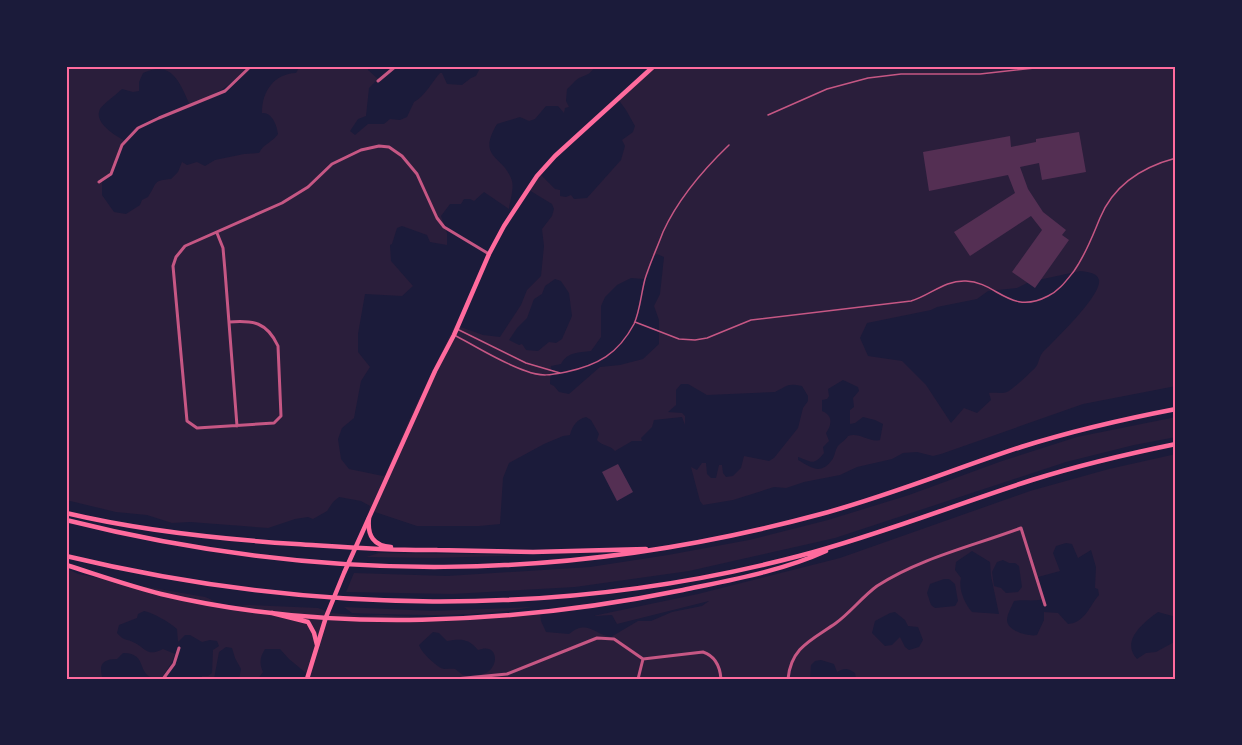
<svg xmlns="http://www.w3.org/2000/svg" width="1242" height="745" font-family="Ubuntu,sans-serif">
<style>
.green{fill:#2a1e3b;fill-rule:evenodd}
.building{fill:#542f53}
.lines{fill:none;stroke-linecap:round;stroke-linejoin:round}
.service{stroke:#c65784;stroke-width:1.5}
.minor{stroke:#c65784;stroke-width:3}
.primary{stroke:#ff6b9d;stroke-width:4.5}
.motorway{stroke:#ff6b9d;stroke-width:4.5}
.neatline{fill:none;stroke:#ff6b9d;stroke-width:2}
</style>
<rect width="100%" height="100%" fill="#1b1b3a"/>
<path class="green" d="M66 66H248C230 87 215 95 190 105 180 84 173 59 143 73L139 82V91L133 92 122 89C117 94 103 104 100 109 93 123 116 136 125 141L110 176 102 180V195L114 212 126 214 140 205 142 200 148 197C158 182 152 181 171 179L178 172 182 162 187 165 197 162 205 166 215 160 244 154 259 153C264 143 272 143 278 134 277 125 272 112 262 113 262 91 274 74 296 73L300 66H369L368 70 378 79 369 88 366 116 358 119 350 131 355 135 368 124H384L390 119 400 120 407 117 414 102C425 96 432 82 440 73H442L447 84 462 85 471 78 476 76 481 66H596C589 75 588 74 579 78 575 80 571 86 567 89L566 101 569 107 565 108 564 113 558 106H546L535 119 529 121 520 117 497 124C476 159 504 155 512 181 514 189 510 201 509 209L484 192 474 201 470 199H464L461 204H450L441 216 447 233V245L430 242 427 235 402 226 397 228 392 244 390 245 391 261 413 286 402 296 365 294 358 334V352L370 367 361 381 354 418 342 428 338 439 341 459 349 469 383 476 385 475 413 411 455 325 483 335 500 337 521 305 527 290 541 276 544 246 542 229 552 216 554 209 552 204 529 190 540 174 555 189 560 190V196L566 197 571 195 574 199 587 198 621 160 625 146 622 140 633 132 635 126 626 110 618 99 655 66H1176V386L1083 404 941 454 933 456 917 452 903 453 892 459 857 467 840 475 804 482 786 488 774 487 733 500 703 505 700 501 691 467 697 470 702 463H706L707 474 711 478H716L719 465H722L723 473 726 477 733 476 741 468 744 456 769 461 774 458 798 428 803 408 808 401V396L802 386C786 383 788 386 775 392L707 395 688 384H681L676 390V405L668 412 682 413 685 416V425L682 417 654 420 652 427 641 438 642 441H632L615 451C610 445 602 446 597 440L599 434 591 420 586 417C577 419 572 426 570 435L563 436 544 444 509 463 503 478 500 524 479 526H417L369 510 370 506 361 501 339 497 333 502 327 511 313 519 308 517 295 519 268 528 190 522 172 523 147 515 116 512 66 500ZM657 254 664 257 660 294 654 306 659 320V344L643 359 620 365 600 367 569 394 559 392 554 386 550 384 551 366 561 364C568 351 579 353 591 351L601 337V306L605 297 617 285 631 278 643 279 649 273 651 258ZM1080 271C1087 272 1097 272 1099 280 1102 295 1054 341 1043 352 1039 356 1039 364 1035 368 1030 373 1012 390 1007 392 1002 394 994 392 989 393L991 400 977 413 964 408 951 423 926 385 902 361 868 356 860 338 867 323 931 310 937 307 977 299 988 291 1017 288 1029 282ZM555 279 561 281 569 293 572 316 562 339 556 343 549 342 538 351 526 350 522 344 519 345 509 340 517 328 527 318 534 299 542 294 545 286ZM843 380 858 387 859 391 853 398 854 407 850 410V424L855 423 863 417 875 420 883 424 880 440C869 443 860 432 848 436 845 441 841 442 838 446 835 450 835 456 832 460 820 476 811 467 798 460V457C811 461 813 467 824 453L823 447 829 441 826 433C832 425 833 415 822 411V400L827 399 829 396 828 389Z
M1176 417V437L1134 445 1066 462 835 538 689 571 575 587 452 594 346 592 354 573 447 576 590 567 668 555 749 540 828 520 909 495 1002 461 1077 437Z
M1176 454V617L1158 612C1144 622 1120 641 1137 659L1146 653 1156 652 1176 641V679H856L855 673C848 668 844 668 837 672L834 664 821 660 815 661 811 665 810 679H304L306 673 289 659 280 649H265C260 657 259 663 263 672L258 679H239L241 669 235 658 232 648 226 647 219 652 214 679H201L202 676H208L212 673 213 650 219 646 217 641 210 640 202 642 190 635H185L178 642 177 629C169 622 154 613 144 611L138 614 137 618 119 625 117 633C125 642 126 638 135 643 146 649 148 657 163 649L175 654 172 662 161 679C133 679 151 653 123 653L117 659C102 659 98 665 103 679H66V568L78 574 110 580 132 587H147L205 597 212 600 219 607 250 605 318 608 331 613 365 616 381 615 436 618 540 613 541 621 546 632 569 634C587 619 594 634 611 637L638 621H651L672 612 702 606 709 601 617 624 612 615 593 616 698 594 840 558 1030 491 1109 469ZM1066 543 1072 544 1078 558 1091 550 1096 567 1095 588 1098 589 1099 595C1090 605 1085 623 1068 624L1058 613 1044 612V620L1037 635C1029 637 1007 631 1007 620 1007 614 1012 606 1014 601 1025 599 1032 602 1043 599L1038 577 1060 571 1053 553 1056 546ZM972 551 990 562 991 576 999 614 972 612C965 604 958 589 961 578L955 570 956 562ZM1003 560 1009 563H1015L1019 566 1022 587 1018 592 1006 593 1001 588 994 586 992 572 997 562ZM944 579H949L955 584 958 601 955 606 935 608 931 605 927 593 930 584ZM895 612 905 620 908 626 918 627 923 640 919 647 909 650 905 647 900 637 892 645 885 646 872 633 875 621 890 613ZM433 632 439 633 447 641C461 639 468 638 478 650 498 642 500 666 486 673 481 675 468 677 463 675 462 675 456 669 455 669 451 668 445 670 441 668 434 664 421 652 419 645Z
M379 553 531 555 433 558 366 557Z
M344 607 434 611 533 607C473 618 412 615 352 613Z"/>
<path class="building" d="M1079 132 1086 172 1042 180 1039 163 1020 167 1028 189 1043 212 1066 230 1062 235 1069 240 1035 288 1012 272 1042 230 1031 216 970 256 954 232 1015 193 1008 175 929 191 923 152 1010 136 1011 147 1036 142V139Z
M618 464 633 492 617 501 602 472Z"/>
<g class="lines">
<path class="service" d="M768 115 827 89 868 78 901 74H980L1053 66
M635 322 679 339 695 340 707 338 751 320 911 301C931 295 944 280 966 281 997 282 1010 316 1048 296 1059 291 1066 281 1074 271 1086 254 1092 237 1100 218 1114 184 1142 167 1176 158
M457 329 526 363 560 373
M456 336C479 348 502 363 526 371 541 377 551 375 566 372 598 365 618 354 634 324 640 311 641 294 645 279 650 263 657 248 663 232 678 199 703 170 729 145"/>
<path class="minor" d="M378 81 396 66
M99 182 111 174 122 145 138 128 159 118 225 91 251 66
M217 233 223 248 225 271 237 426
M229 322C253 320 267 322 278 346L281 416 274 423 197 428 187 421 173 266 176 257 185 246 282 203 308 187 332 164 361 150 379 146 389 147 402 156 417 174 437 218 444 227 489 254
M163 679 174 664 179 648
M455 679 507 674 597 638 614 639 643 659 703 652C715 656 720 666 721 679
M638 679 643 659
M788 679C791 647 812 640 836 623 851 612 862 597 877 586 920 558 973 546 1021 528L1045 605"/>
<path class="primary" d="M307 679 326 617 344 573 435 371 454 335 489 254 504 226 537 176 555 156 654 66"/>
<path class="motorway" d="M66 513C142 531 218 539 296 544 343 547 390 551 437 550
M369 518C367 536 374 546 391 547
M66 520C322 584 566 583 821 514 889 496 954 469 1021 447 1072 431 1124 419 1176 409
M436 550 533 552 646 549
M66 556C307 614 559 619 799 556 879 535 954 505 1032 480 1080 465 1127 454 1176 444
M66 565C98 575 129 586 161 594 329 634 515 624 683 590 731 580 782 571 826 551
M272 613 308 622 314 633 317 645"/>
</g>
<rect width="1242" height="745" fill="none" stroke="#1b1b3a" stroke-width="135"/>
<rect x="68" y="68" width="1106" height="610" class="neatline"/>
</svg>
